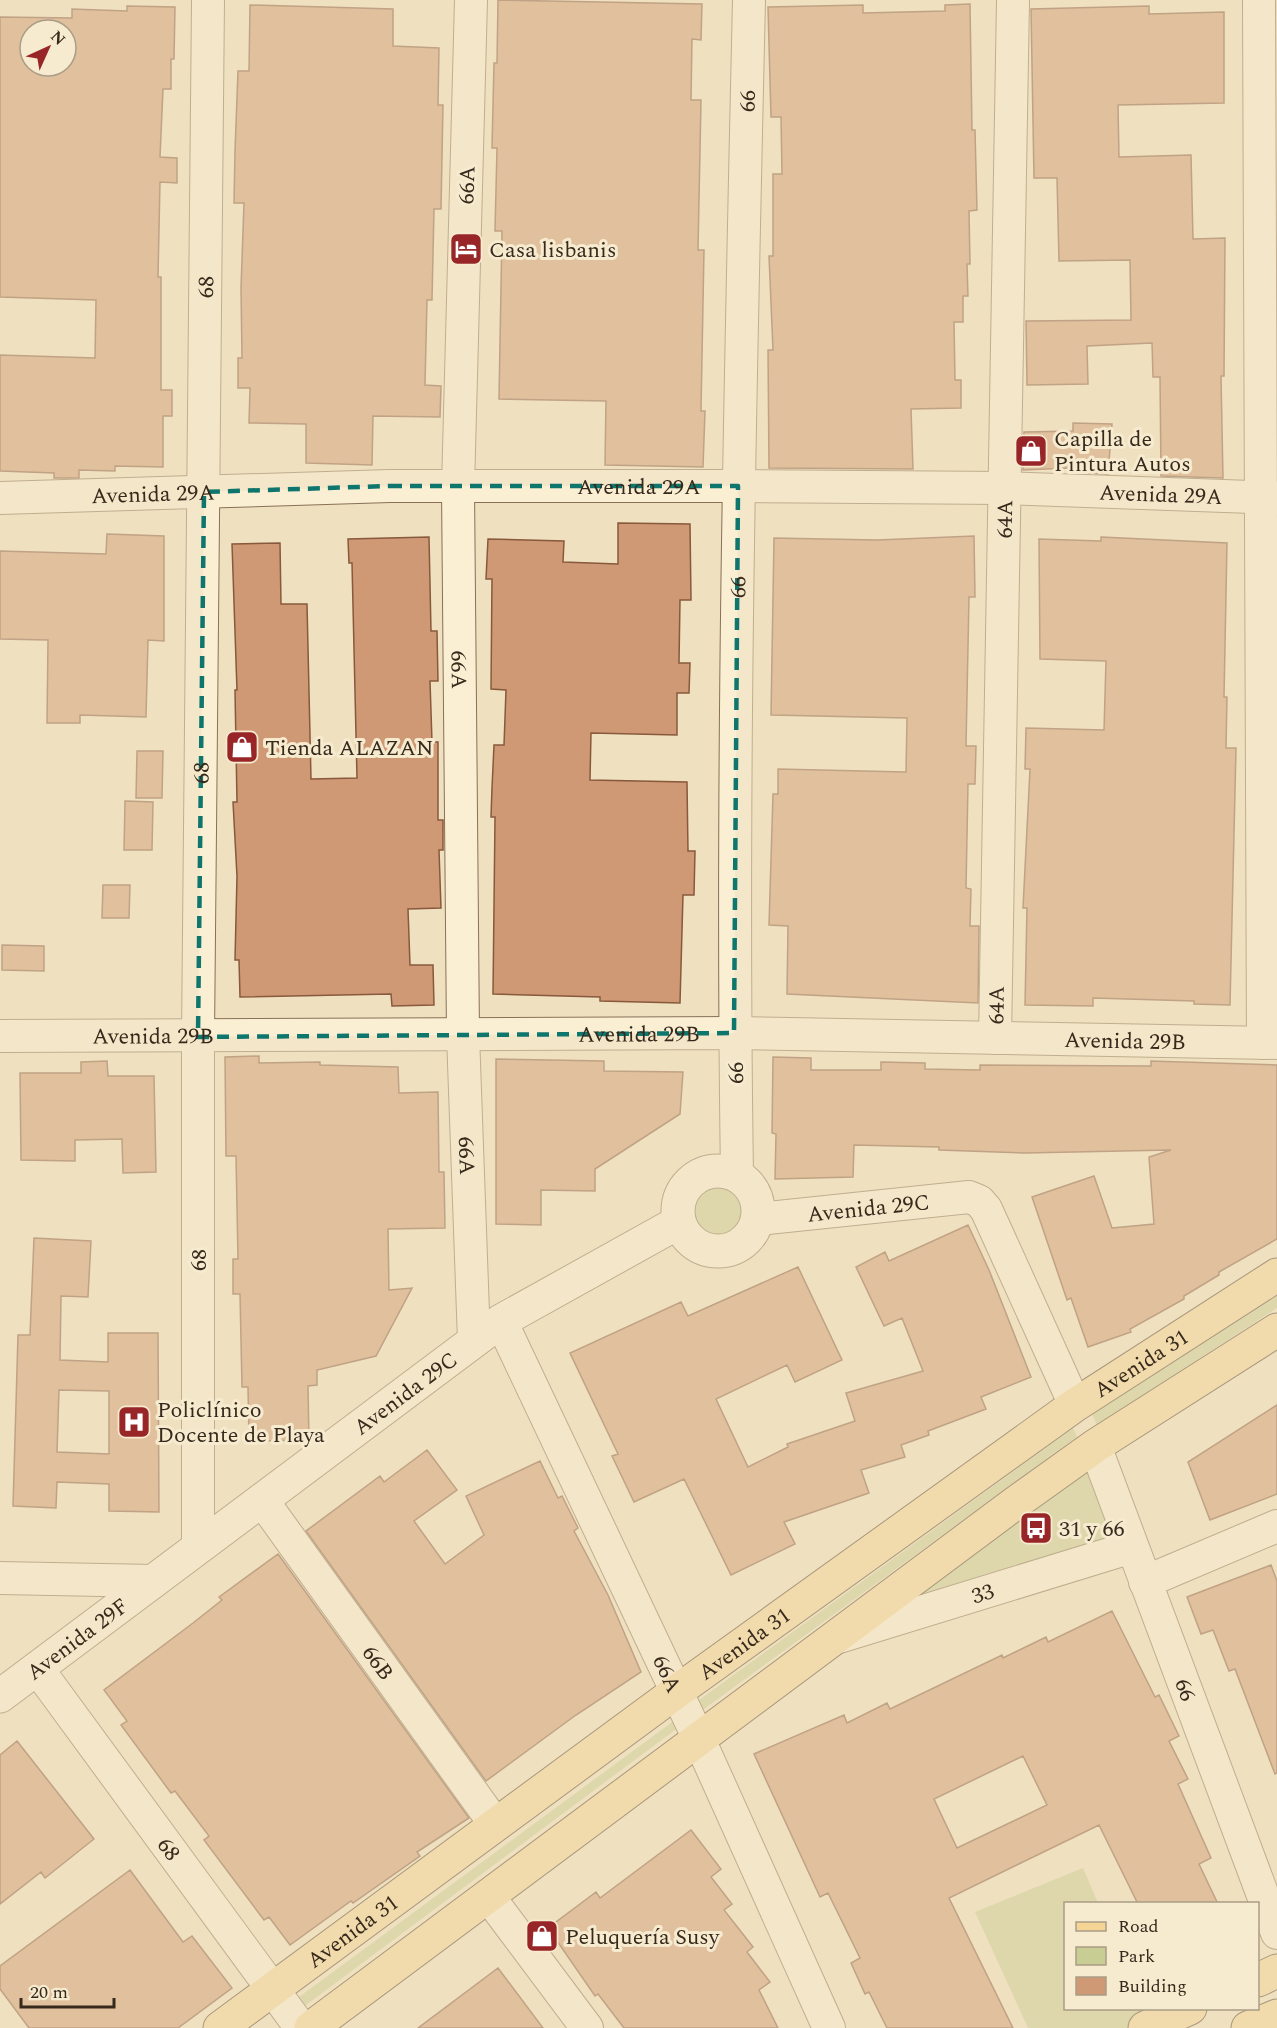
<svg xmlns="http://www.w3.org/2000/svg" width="1277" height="2028" font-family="Spectral,serif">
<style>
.green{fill:#c7cd93}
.building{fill:#ce9974;stroke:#88593c;stroke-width:1.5;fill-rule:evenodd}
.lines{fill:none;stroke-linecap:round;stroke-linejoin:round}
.minor-casing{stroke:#887157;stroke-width:34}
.tertiary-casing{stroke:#887157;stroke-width:35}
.primary-casing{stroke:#553f2c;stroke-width:35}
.minor{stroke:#faeed3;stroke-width:32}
.tertiary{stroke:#faeed3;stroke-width:33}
.primary{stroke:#f4d595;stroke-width:33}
.marked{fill:none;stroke:#0f766e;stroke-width:4.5;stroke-dasharray:12 8;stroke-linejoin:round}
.labels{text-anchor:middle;stroke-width:6;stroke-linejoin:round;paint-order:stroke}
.street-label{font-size:22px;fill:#37291c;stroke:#f6eacf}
.poi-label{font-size:22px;fill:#37291c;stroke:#f6eacf;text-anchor:start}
</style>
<rect width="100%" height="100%" fill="#efe0bf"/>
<path class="green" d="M688 1211a29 29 0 1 1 58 0a29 29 0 1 1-58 0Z
M1277 1296V1308L1097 1425 1092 1414Z
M1073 1428 1077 1437 700 1712 695 1703Z
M1095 1446 1132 1547 833 1639Z
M675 1720 679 1727 302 2008 295 2000Z
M1083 1868 1098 1903 1066 1904V2008L1144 2009 1152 2025 1145 2028H1028L975 1912Z"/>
<path class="building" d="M498 0 702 4 701 40 692 39 691 100H701L698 250H704L701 411H705L703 467 605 465 606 401 499 399 502 231H495L497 148H492L494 63H497Z
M970 4 972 130H975L977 210 969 211 970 264H967L968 296H963V322H954L955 380H961V408L911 409 913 469 769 468 768 350H773L769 256H773V174H782L781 117H771L768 7 863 5V13L945 11V5Z
M250 5 393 9V46L439 48 438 105H443L441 209H434L432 300H427L425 385 441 386 440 417 373 416 372 465 306 463V424L249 423 250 388H238V358H242L241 288 244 203H234L235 151 238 71H249Z
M127 6 175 7 174 59H171V89H163L160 157 177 158V183L160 182 158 277H161V390H172V416H163V467L115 466V471L79 470V478H54V473L0 471V355L95 358 96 300 0 297V17L72 18V9L127 11ZM30 30H66V66H30Z
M1149 6V14L1224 12V103L1118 105 1119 157 1191 155 1193 239 1225 238 1224 376H1221L1223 478 1161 476 1160 377H1153L1152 343 1087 346 1088 384 1027 385 1026 321 1131 320 1130 260 1059 261 1057 178H1034L1031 9Z
M1073 423 1112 424 1108 474 1069 472V468L1023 470 1024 432 1073 431Z
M618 523 690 524 691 600H680L679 663H690L689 693H677V735L591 733 590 780 687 782 688 851H695L694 895H683L680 1003 600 1001V997L493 994 495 817H491L492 788 494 745H504L506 690 491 689 492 579H486L488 539 564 541 563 562 618 564Z
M107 534 164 536V641L148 640 146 717 80 715V723H47L48 640 0 639V551L106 554Z
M974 536 975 597H969L966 746H976L975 784H968L966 888 971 889 970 926H979L978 1003 787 994 788 926 769 925 773 794H778V769L906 772 907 718 771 715 774 538 877 540Z
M429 537 431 631H437L438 681H430L432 742H438V820H443V850H439L441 908 408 909 410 965H433L434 1005 392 1006 391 994 240 997 239 960H235L237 876 233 802H237L235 690H237L232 544 280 543 281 604H307L311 779 357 778 352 563H349L348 539Z
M1101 537 1227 543 1224 697H1227L1226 748H1236L1230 1005 1194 1004V1001L1093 998V1006L1025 1005 1027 908H1023L1030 769H1025L1026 728 1104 730 1106 661 1040 659 1039 539 1101 541Z
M137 751H163L162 798H136Z
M125 801 153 802 152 850H124Z
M103 885H130L129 918H102Z
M2 945 44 946V971L2 970Z
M259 1056V1063L320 1062V1065L398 1067 399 1093 438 1092 439 1172H444L445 1228 388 1229 389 1290 412 1288 376 1356 317 1370V1385L308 1386 309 1440 249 1441 248 1387H242L240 1294H233V1259H238L236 1156H226L225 1057Z
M773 1057 811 1058V1070H881V1062L925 1063V1069L980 1070V1065L1151 1066V1061L1277 1065V1239L1219 1272V1275L1184 1296V1299L1130 1329 1131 1332 1088 1347 1071 1298 1067 1300 1032 1197 1094 1176 1112 1228 1154 1224 1149 1157 1171 1150 1025 1153 939 1150V1147L854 1145 853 1177 775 1179 776 1134 772 1133Z
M496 1059 604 1061V1071L683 1072 680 1114 595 1169V1191L541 1190V1225L496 1224Z
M107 1061 108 1076H154L156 1172 123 1173 122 1139 75 1140V1161L21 1160 20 1073H81V1062Z
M968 1225 989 1270 1031 1377 981 1397 986 1409 928 1431 929 1435 901 1445 905 1457 861 1470 869 1493 784 1522 795 1544 731 1575 684 1479 634 1502 612 1456 618 1454 570 1353 681 1302 688 1316 798 1267 842 1360 795 1382 787 1365 716 1399 748 1467 788 1447 787 1444 855 1421 846 1393 923 1371 902 1318 884 1326 856 1267 885 1252 889 1261Z
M34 1238 91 1241 88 1297 61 1296 60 1360 108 1362V1333H158L159 1512 109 1511V1484L57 1482 56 1508 13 1506 18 1335H30ZM59 1390 109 1391V1454L57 1452Z
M1277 1405V1494L1210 1520 1188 1462Z
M427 1450 457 1490 414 1521 445 1564 484 1535 466 1496 540 1461 558 1498 562 1496 578 1528 574 1531 608 1595 641 1672 576 1715 486 1781 306 1531 380 1476 384 1482Z
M278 1554 469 1818 417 1852 420 1856 353 1903 351 1901 290 1945 269 1917 264 1920 204 1840 209 1836 175 1791 171 1793 121 1725 127 1721 104 1690 193 1623 222 1600 219 1597Z
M1271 1565 1277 1581V1773L1275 1774 1235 1669 1229 1671 1213 1630 1201 1634 1187 1597Z
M1112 1611 1155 1697 1159 1695 1179 1736 1169 1741 1188 1779 1178 1784 1211 1858 1199 1864 1218 1904H1138L1099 1825 949 1898 1013 2028H887L869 1992 865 1994 851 1963 860 1958 828 1893 820 1897 754 1754 844 1715 847 1723 887 1703 890 1709 1002 1655 1003 1658 1046 1637 1048 1642ZM1023 1756 1047 1805 957 1848 934 1799Z
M17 1741 94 1839 45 1878 41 1872 0 1904V1755Z
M691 1830 721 1869 711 1877 732 1904 724 1910 753 1947 747 1952 770 1982 759 1990 778 2028H624L598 1994 595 1996 548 1928 596 1892 600 1898Z
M130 1870 183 1942 192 1936 232 1988 178 2028H29L0 1989V1966Z
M498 1968 543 2028H418Z"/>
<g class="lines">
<g class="minor-casing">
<g id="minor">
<path id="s1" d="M471 0 458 488 463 1035 474 1341"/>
<path d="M1259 0 1263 1043"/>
<path id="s2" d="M0 498 390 486H738L1005 488 1277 498"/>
<path id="s3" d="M0 1036 734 1033 1277 1043"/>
<path id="s4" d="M995 1038 1013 0"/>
<path id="s5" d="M737 1175C731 783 740 392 749 0"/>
<path id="s6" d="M758 1219 969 1197 979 1201 986 1209 1075 1405"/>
<path id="s7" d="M501 1321 698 1737 829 2028"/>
<path id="s8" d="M1095 1446 1277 1933"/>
<path id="s9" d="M262 1500 495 1824"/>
<path id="s10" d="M198 1547V1037L208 0"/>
<path d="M0 1578 154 1581"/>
<path d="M1145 1582 1277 1526"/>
<path id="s11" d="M839 1637 1132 1547"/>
<path id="s12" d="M37 1668 301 2028"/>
<path d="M489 1897 587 2028"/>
</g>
</g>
<g class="tertiary-casing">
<g id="tertiary">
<circle cx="718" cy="1211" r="40"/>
<path id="s13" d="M0 1696 501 1321 679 1222"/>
</g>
</g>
<g class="primary-casing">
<g id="primary">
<path d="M1258 1980 1277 1971"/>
<path id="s14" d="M220 2028 676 1692 1075 1405 1277 1275"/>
<path d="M311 2028 1014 1504 1095 1446 1277 1330"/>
<path d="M1145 2028 1190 2008"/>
<path d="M1248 2028 1277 2016"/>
</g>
</g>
<use href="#minor" class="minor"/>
<use href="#tertiary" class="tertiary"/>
<use href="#primary" class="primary"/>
</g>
<path d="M0 0H1277V2028H0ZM390 486H738L734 1033 198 1037 204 492Z" fill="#efe0bf" fill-opacity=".55" fill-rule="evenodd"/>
<path class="marked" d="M390 486H738L734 1033 198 1037 204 492Z"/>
<defs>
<g id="hotel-square" transform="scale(1.725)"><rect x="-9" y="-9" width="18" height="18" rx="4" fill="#982628" stroke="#f6eacf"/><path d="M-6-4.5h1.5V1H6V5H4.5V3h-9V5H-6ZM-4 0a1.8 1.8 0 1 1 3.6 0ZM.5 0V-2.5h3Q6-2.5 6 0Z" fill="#fff"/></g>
<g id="shop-square" transform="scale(1.725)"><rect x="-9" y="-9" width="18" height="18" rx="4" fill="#982628" stroke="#f6eacf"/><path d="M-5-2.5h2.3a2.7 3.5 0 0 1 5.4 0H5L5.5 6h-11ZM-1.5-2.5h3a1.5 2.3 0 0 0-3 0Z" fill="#fff"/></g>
<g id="hospital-square" transform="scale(1.725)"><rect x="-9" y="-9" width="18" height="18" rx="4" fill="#982628" stroke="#f6eacf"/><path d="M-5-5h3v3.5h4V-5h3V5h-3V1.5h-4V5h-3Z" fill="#fff"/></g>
<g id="bus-square" transform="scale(1.725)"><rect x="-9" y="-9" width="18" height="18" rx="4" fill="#982628" stroke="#f6eacf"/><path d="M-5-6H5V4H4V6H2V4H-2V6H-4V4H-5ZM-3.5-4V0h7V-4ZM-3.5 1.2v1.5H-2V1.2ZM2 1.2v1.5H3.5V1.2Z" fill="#fff"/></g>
</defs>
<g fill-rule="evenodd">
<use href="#hotel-square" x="466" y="249"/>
<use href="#shop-square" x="1031" y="451"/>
<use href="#shop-square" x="242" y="747"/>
<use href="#hospital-square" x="134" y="1422"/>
<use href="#bus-square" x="1036" y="1528"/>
<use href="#shop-square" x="542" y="1936"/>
</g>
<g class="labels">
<g class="street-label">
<text dy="8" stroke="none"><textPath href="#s5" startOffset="1074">66</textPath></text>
<text transform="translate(466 185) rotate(-88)" y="8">66A</text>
<text dy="8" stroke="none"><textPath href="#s10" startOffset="1260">68</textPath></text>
<text dy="8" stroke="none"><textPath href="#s2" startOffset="639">Avenida 29A</textPath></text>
<text dy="8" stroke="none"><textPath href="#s2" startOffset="153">Avenida 29A</textPath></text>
<text dy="8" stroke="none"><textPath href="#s2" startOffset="1161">Avenida 29A</textPath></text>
<text dy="8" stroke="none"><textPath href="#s4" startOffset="519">64A</textPath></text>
<text dy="8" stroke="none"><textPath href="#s5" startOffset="588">66</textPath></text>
<text dy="8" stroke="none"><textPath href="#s1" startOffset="670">66A</textPath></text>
<text dy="8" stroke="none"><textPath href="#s10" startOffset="774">68</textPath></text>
<text dy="8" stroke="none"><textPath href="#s4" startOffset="33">64A</textPath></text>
<text dy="8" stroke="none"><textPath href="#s3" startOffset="639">Avenida 29B</textPath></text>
<text dy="8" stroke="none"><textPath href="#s3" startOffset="153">Avenida 29B</textPath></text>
<text dy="8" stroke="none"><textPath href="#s3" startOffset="1125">Avenida 29B</textPath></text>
<text transform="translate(735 1073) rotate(-91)" y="8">66</text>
<text dy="8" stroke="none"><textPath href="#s1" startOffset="1156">66A</textPath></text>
<text dy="8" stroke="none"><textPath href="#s6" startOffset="111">Avenida 29C</textPath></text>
<text transform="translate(198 1260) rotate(-90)" y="8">68</text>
<text dy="8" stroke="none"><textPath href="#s14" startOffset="1136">Avenida 31</textPath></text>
<text dy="8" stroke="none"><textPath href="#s13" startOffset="506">Avenida 29C</textPath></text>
<text dy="8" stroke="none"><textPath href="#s11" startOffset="150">33</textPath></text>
<text dy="8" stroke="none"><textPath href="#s13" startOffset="96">Avenida 29F</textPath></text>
<text dy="8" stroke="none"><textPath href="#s14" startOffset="650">Avenida 31</textPath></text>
<text dy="8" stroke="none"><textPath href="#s9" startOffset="200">66B</textPath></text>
<text dy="8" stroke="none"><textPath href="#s7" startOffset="390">66A</textPath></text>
<text dy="8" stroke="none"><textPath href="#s8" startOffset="260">66</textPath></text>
<text dy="8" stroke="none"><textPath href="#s12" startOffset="224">68</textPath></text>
<text dy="8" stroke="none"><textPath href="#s14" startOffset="164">Avenida 31</textPath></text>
</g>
<g class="poi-label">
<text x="489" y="257">Casa lisbanis</text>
<text x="1054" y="446">Capilla de<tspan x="1054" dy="25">Pintura Autos</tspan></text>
<text x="265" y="755">Tienda ALAZAN</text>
<text x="157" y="1417">Policlínico<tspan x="157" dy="25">Docente de Playa</tspan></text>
<text x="1059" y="1536">31 y 66</text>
<text x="565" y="1944">Peluquería Susy</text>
</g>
</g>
<rect x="1064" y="1902" width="195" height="108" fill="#f6eacf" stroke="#aa9d87" stroke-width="1.5"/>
<rect x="1076" y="1922" width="30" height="9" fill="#f4d595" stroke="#aa9d87" stroke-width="1.5"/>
<text x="1118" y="1932" font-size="18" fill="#37291c">Road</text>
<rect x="1076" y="1947" width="30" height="18" fill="#c7cd93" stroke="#aa9d87" stroke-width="1.5"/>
<text x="1118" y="1962" font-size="18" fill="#37291c">Park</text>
<rect x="1076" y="1977" width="30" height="18" fill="#ce9974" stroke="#aa9d87" stroke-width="1.5"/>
<text x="1118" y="1992" font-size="18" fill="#37291c">Building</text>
<g transform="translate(48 48) rotate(45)"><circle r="28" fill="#f6eacf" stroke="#aa9d87" stroke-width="1.5"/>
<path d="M0-4.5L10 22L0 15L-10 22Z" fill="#982628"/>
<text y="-9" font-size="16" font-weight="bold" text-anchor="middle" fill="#37291c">N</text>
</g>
<path d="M21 1998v9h93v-9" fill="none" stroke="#37291c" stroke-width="3"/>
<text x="30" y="1998" font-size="18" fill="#37291c" stroke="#f6eacf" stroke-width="4.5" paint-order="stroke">20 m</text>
</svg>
